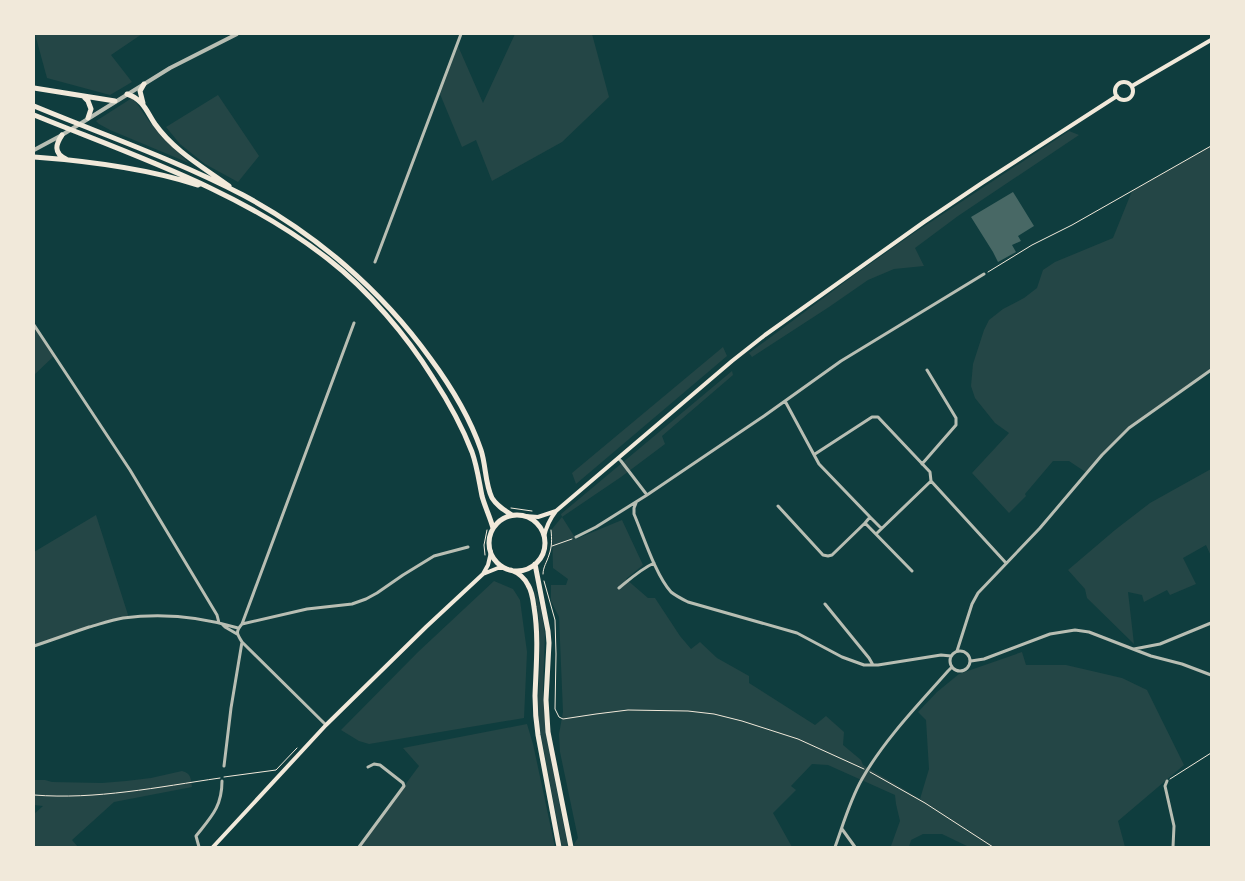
<svg xmlns="http://www.w3.org/2000/svg" width="1245" height="881" font-family="Cabin,sans-serif">
<style>
.green{fill:#244646}
.building{fill:#486865}
.lines{fill:none;stroke-linecap:round;stroke-linejoin:round}
.path{stroke:#f1e9da;stroke-width:1}
.minor{stroke:#b8beb3;stroke-width:3}
.tertiary{stroke:#b8beb3;stroke-width:4}
.secondary{stroke:#f1e9da;stroke-width:4}
.trunk{stroke:#f1e9da;stroke-width:5}
</style>
<rect width="100%" height="100%" fill="#0f3d3e"/>
<path class="green" d="M35 34H142L111 55 132 82 110 95 47 78Z
M515 34H592L609 97 562 142 492 181 476 140 462 147 440 94 458 46 483 103Z
M218 95 259 156 238 182 205 164 180 144 166 127Z
M132 98C140 106 145 117 153 126 164 139 177 151 189 163L110 130 99 124 96 121Z
M1069 131 1079 135 958 216 915 248 924 266 894 269 868 280 829 307 752 357 749 353 853 276 914 233Z
M1211 146V370L1129 428 1087 473 1069 461H1053L1025 494 1026 496 1009 513 972 473 1009 433 995 423 975 398 971 386 973 364 984 330 989 320 1003 309 1024 298 1037 288 1043 270 1055 262 1113 238 1132 191Z
M34 325 54 356 34 375Z
M723 347 727 356 576 484 572 473Z
M732 371 733 375 662 436 665 444 621 477 562 517 576 539 622 520 643 565 626 579 648 598H655L680 636 691 649 700 642 717 658 749 676V683L815 725 826 716 844 732 843 745 861 760 863 765 920 799 929 769 926 720 918 712 937 692 959 674 1022 652 1026 665H1066L1122 678 1147 690 1184 765 1118 821 1125 847H969L942 834H923L911 840 909 847H889L891 846 900 821 896 804 895 795 828 765 812 764 791 786 796 790 773 813 792 847H574V844L578 838 560 752 559 734 563 712 559 617 551 601V585H566L568 579 553 568 552 529 562 517 561 514Z
M1211 469V556L1206 545 1183 558 1196 584 1170 595 1167 590 1144 602 1142 595 1128 592 1134 644 1087 598 1085 589 1068 570 1115 530 1150 503Z
M96 515 129 618H122L34 646V552Z
M494 581 513 589 520 600 527 652 524 718 369 744 359 741 341 730 418 652Z
M534 586 541 609 545 634 543 688 546 734 568 847H562L539 725 538 702 540 655 539 619Z
M527 724 533 744 555 847H359L419 766 403 748Z
M182 771C191 773 191 779 192 787L114 802 72 840 78 847H34V814L43 806 34 805V780H45L52 782 102 783 126 781 151 778Z"/>
<path class="building" d="M1013 192 1034 226 1018 236 1021 241 1012 245 1016 252 998 262 993 252 971 217Z"/>
<g class="lines">
<path class="path" d="M988 272 1032 245 1072 225 1211 146
M511 508 532 511
M552 546 572 539
M485 555 484 545 487 530
M543 574C543 567 547 562 549 555 552 547 552 539 551 530
M544 581 555 620 556 654 555 709 559 717 563 719 596 714 628 710 688 711 714 714 742 721 798 739 864 769
M870 772 925 803 993 847
M224 777 276 770 297 748
M1170 779 1211 753
M34 795C96 800 158 787 220 778"/>
<path class="minor" d="M375 262 461 34
M34 325 130 470 217 615 219 623
M785 401 819 464 870 517 865 523 912 571
M815 454 872 417H878L930 472 931 481 1006 563
M618 458 621 461 647 495
M922 464 956 425V418L927 370
M636 503 634 508V514C643 535 656 576 671 592 676 596 682 599 688 602L797 633 842 657 864 665H878L941 655 951 656
M778 506 823 555 828 556 832 555 865 523
M870 517 881 528
M876 534 931 481
M576 537 596 527 647 495 764 416 841 361 984 274
M619 588C630 579 641 569 654 563
M825 604 869 658 873 665
M222 624 225 627 237 634
M242 624 307 609 352 604 366 599 377 593 403 575 434 556 468 547
M34 646C52 640 71 633 89 627 100 624 111 620 123 618 161 613 202 617 238 628
M1134 649 1160 644 1211 623
M950 661a10 10 0 1 1 20 0a10 10 0 1 1-20 0Z
M957 651 972 604 978 593 1040 528 1102 455 1129 428 1211 370
M971 661 984 659 1050 634 1075 630 1089 632 1151 656 1182 664 1211 675
M326 725 242 642C237 634 235 632 242 624L354 323
M224 766 231 708 242 642
M1167 781 1165 786 1174 826 1173 847
M842 829 855 847
M199 847 196 836C211 817 222 807 222 781
M359 847 404 786 403 783 380 765 374 764 368 767
M835 847C843 825 850 800 862 779 884 740 918 705 948 671L951 668"/>
<path class="tertiary" d="M34 150 62 135 170 68 237 34"/>
<path class="secondary" d="M1115 91a9 9 0 1 1 18 0a9 9 0 1 1-18 0Z
M1132 86 1211 40
M525 516 538 517 556 511
M544 537C546 527 549 520 556 511L732 361 765 335 924 222 982 183 1117 96
M483 574 488 565 491 552
M213 847 326 725 426 627 483 574 498 568H505"/>
<path class="trunk" d="M34 88 115 101
M127 94C143 99 147 112 155 124 174 151 203 167 229 186
M84 97 88 101 91 109 88 118
M143 103 140 91 144 84
M34 106C104 135 176 160 243 195 316 234 381 290 430 358 450 385 470 418 481 450 486 465 485 484 492 498 497 506 504 510 512 515
M34 115C135 156 241 191 328 259 368 290 407 336 433 378 448 401 462 426 472 452 477 466 479 481 482 496 485 507 490 517 493 528
M62 135C56 144 53 153 66 159
M34 157C89 161 145 168 198 185
M489 543a28 28 0 1 1 56 0a28 28 0 1 1-56 0Z
M535 564 548 631 549 643 546 700 548 732 571 847
M511 570C519 573 524 577 528 585 532 591 533 599 534 607 539 637 536 666 535 696 535 709 536 722 538 735L559 847"/>
</g>
<rect width="1245" height="881" fill="none" stroke="#f1e9da" stroke-width="70"/>
</svg>
